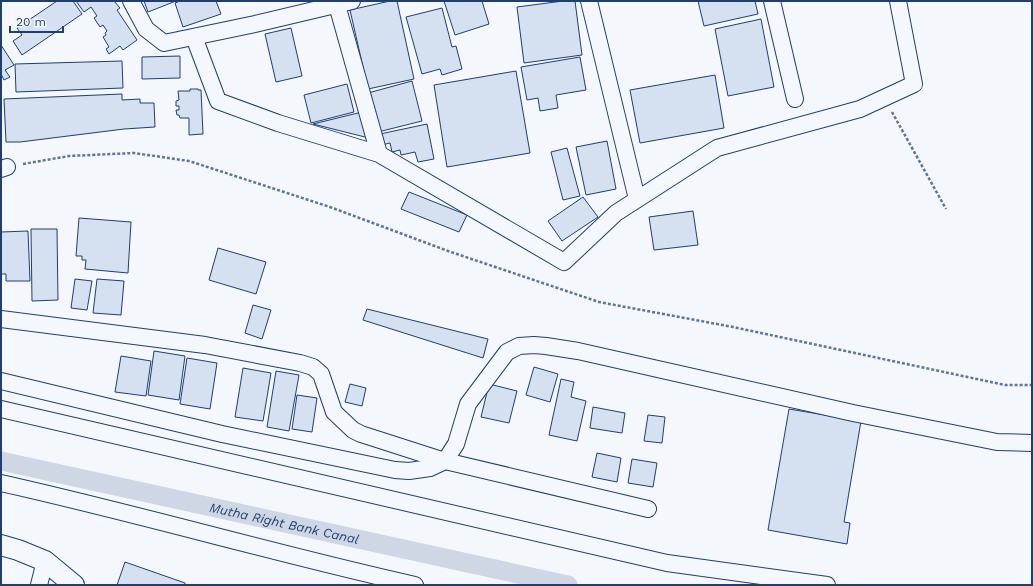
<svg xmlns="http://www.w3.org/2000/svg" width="1033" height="586" font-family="'Work Sans',sans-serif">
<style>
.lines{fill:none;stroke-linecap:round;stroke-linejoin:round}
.canal{stroke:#cfd7e4;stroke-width:19}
.building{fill:#d5e0f0;stroke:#1d3f73}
.minor-casing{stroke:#1d3f73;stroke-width:18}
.tertiary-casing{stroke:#1d3f73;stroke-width:22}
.path{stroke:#5e769c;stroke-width:2.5;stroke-dasharray:3 2;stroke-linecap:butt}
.minor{stroke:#f4f7fb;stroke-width:16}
.tertiary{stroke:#f4f7fb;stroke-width:20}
.labels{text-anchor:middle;stroke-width:3;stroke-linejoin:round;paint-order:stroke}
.water-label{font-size:13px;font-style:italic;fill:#1d3f73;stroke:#f4f7fb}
</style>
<rect width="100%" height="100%" fill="#f4f7fb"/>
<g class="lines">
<path class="canal" id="s1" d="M1 461 568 585"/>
</g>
<path class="building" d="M57 1H73L82 14 22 55 13 41 22 35 17 28Z
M76 1H114L120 8 117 10 137 40 123 50 120 46 109 54 106 49 109 47 103 37 106 35 105 33 107 31 103 25 100 27 94 18 97 16 91 7 84 12Z
M144 1H176L148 12Z
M180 1H216L221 14 183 27 175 3Z
M390 1H397L414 79 368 89 350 10Z
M444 1H482L489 24 455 35Z
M563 1H575L582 55 524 63 517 7Z
M698 1H755L758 14 704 26Z
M442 8 452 47 456 46 462 69 442 75 440 69 422 74 406 17Z
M761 19 774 87 728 96 715 29Z
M291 28 302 76 276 82 265 34Z
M1 45 14 65 5 70 10 77 4 80 1 74Z
M180 56V78L142 79V57Z
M580 57 586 90 556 95 558 108 540 111 538 98 527 100 521 67Z
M122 61 123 88 16 92 15 64Z
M516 71 530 153 447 167 434 85Z
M715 75 724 128 640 143 630 90Z
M412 81 422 121 378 132 368 93Z
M347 84 354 112 311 123 304 95Z
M190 89H198V90H201L203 134 189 135V118H180L179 115H177L176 110H179V106H176V101L179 100 178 91H190Z
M122 94V100L140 99V103H154L155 127 124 129 20 142H6L4 99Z
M362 112 369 138 313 124Z
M427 124 434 159 418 162 415 152 401 155 400 150 392 152 390 143 382 145 380 134Z
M607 141 616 189 586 195 576 147Z
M567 148 580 196 563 200 551 152Z
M409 192 467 215 459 232 401 209Z
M583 197 598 217 562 241 548 221Z
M693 211 698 245 654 250 649 217Z
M79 218 131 222 128 273 85 269 86 260H82V256H76Z
M31 229H57L58 300 32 301Z
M28 231 30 281H6V274H1V232Z
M218 248 266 262 256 294 209 280Z
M75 279 92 281 87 310 71 308Z
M97 279 124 281 121 315 93 313Z
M253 305 271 310 262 339 245 333Z
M367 309 488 339 483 358 363 320Z
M154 351 185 356 179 400 148 395Z
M121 356 151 361 146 396 115 392Z
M187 358 217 363 210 409 180 404Z
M534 367 558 374 550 402 526 395Z
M243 368 271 373 263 421 235 417Z
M276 371 299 375 289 431 267 427Z
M561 379 574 382 571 397 586 401 577 441 549 435Z
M350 384 366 388 362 406 345 402Z
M489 384 517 391 509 423 481 417Z
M297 395 317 398 312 432 292 429Z
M593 407 625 413 622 433 590 428Z
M789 409 861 421 844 522 850 523 847 544 768 530Z
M648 415 665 417 662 443 644 441Z
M597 453 621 458 617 482 592 477Z
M632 459 657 463 653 487 628 483Z
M125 562 185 583V585H117Z"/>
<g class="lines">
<g class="minor-casing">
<path id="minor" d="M131 1 146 29 164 43 255 24 352 1
M589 1 637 199
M772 1 795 99
M337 5 379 154 564 262 616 213 717 148 860 109 914 84 898 1
M194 37 218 101 278 123 379 154
M1 169 7 167
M1 319 205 345 300 363 313 367 321 374 334 412 353 430 361 434 445 461 648 509
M1 381 222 434 395 470 409 471 430 468 445 461 456 444 468 404 507 352 519 346 534 345 546 346 578 351 853 413 997 442 1032 443
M1 409 667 563 827 585
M1 483C140 514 276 554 415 585
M39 585 45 561"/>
</g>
<g class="tertiary-casing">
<path id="tertiary" d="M1 545 18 550 45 561 74 585"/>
</g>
<path class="path" d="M892 112 946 209
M23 164 69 156 134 153 189 161 330 207 448 251 599 302 733 327 1005 385H1032"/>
<use href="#minor" class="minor"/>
<use href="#tertiary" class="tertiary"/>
</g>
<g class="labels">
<g class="water-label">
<text dy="5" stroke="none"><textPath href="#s1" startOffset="290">Mutha Right Bank Canal</textPath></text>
</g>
</g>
<rect width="1033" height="586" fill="none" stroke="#1d3f73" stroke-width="4"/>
<path d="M10 26v6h53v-6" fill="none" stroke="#1d3f73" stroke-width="2"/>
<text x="16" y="26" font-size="12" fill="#1d3f73" stroke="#f4f7fb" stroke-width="3" paint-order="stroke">20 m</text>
</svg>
